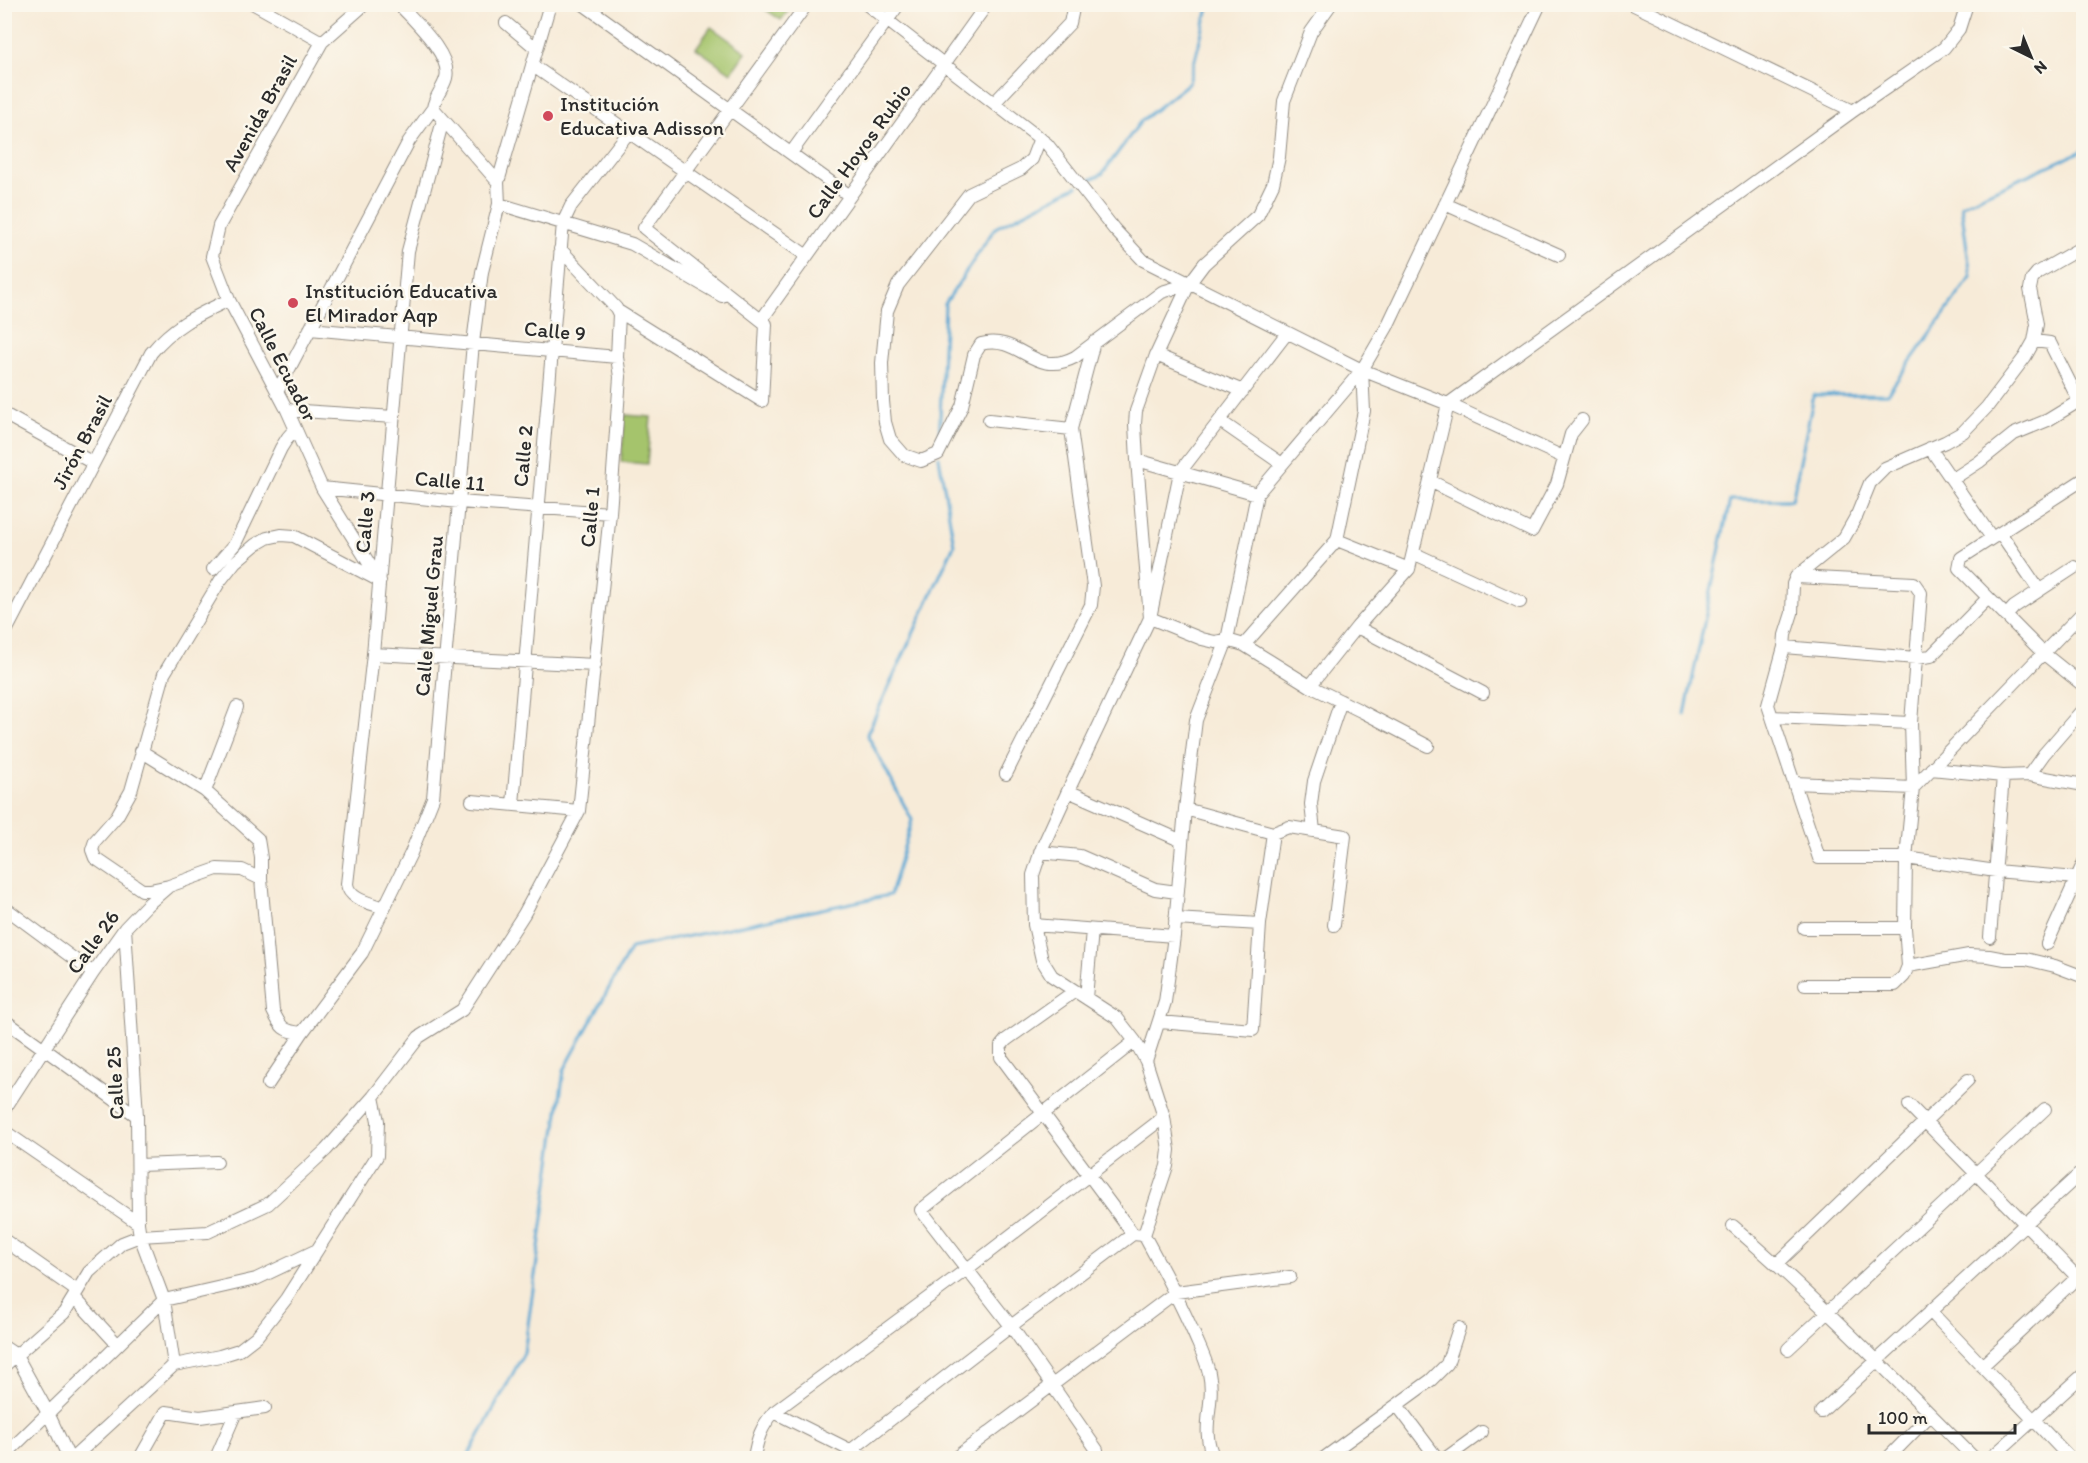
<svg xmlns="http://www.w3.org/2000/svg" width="2088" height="1463" font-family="Itim,sans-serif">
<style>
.green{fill:#a5c46c;stroke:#68784c;stroke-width:1.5}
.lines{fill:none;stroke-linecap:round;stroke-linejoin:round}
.stream{stroke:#5aa7d3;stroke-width:3}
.minor-casing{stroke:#918b82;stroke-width:14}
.minor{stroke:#fff;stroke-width:12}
.poi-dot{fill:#d1495b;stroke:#fbf7ec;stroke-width:2}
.labels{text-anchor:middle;stroke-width:5;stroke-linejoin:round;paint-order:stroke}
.poi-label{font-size:21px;fill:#2b2b2b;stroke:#fbf7ec;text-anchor:start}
.street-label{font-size:21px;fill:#2b2b2b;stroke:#fbf7ec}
</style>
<rect width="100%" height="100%" fill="#fbf7ec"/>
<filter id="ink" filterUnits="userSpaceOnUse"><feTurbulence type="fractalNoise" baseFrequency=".0167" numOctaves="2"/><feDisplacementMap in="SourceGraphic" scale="12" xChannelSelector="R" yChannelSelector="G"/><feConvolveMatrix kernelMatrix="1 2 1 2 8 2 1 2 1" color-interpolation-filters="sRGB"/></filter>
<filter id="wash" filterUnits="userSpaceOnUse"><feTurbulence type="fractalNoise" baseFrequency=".008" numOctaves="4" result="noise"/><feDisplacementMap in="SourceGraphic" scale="24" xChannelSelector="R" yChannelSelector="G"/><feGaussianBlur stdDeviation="1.35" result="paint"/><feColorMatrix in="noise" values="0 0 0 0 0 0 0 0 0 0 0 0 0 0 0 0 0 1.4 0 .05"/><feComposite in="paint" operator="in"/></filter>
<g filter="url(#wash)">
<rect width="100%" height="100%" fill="#f7ebd8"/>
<path class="green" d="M759 5H793L781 20Z
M711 27 746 52 731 73 696 48Z
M625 415 651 417 647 464 621 462Z"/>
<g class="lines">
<path class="stream" d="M1083 183 1102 174 1141 121 1189 83 1209 4
M939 441 945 304 995 228 1077 186
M1685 714 1730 500H1792L1814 395 1887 394 1971 277 1961 205 2084 150
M467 1458 524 1353 564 1070 631 948 890 895 912 820 867 734 954 545 939 457"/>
</g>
</g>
<g filter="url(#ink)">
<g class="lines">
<g class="minor-casing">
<path id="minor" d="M254 4 322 42
M365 4 322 42 219 226 212 256 229 300 287 410 322 488 380 581
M399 4C414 21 452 55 446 78 443 89 435 96 433 108L498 182
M583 4 850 196
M866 4 1047 144 1114 229 1143 260 1362 370 1448 404 1563 457
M1632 4 1853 111
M506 23 537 49
M532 65 807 256
M994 103 1070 23 1074 4
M1040 138 1032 159 1021 169 969 194 898 285 887 311 882 363 883 401 885 422 890 439 904 455 921 461 938 454 962 406 974 355 981 344C1021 334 1033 379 1075 357L1162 292 1189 284
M791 153 899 4
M499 204 632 244 722 296
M1445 204 1559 255
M2084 246 2037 273 2032 279 2030 289 2037 324 2034 341 2025 357 1987 407 1963 432 1945 442 1885 468 1870 483 1857 515 1844 538 1796 577 1793 584 1792 613 1785 635 1784 647 1768 705 1819 858H1906L1996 871 2076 878 2084 881
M618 311 762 401 766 324 644 228 807 4
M762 319 987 4
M310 329 617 357
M1287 333 1180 472 1150 618 1202 639 1215 642 1227 640 1244 645 1310 686 1361 711 1428 746
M2034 341 2050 343 2079 401
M1156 355 1243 391
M277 392 409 141 433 108
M287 410 394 417
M4 414 93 463
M989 420 1071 429
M1220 421 1282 464
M1930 448 1992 538
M1137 460 1257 494
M1953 479 1979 462 2014 434 2048 420 2084 398
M2084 479 1961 558 1959 568 2043 653 2084 686
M1430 481 1532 531 1557 484 1571 434 1582 420
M322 488 459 502 610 513
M2001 534 2039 590
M1337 540 1409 569
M1413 553 1520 602
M213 569 235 544 281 448 288 437 295 429
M1796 577 1914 583 1921 593 1911 723 1913 788 1906 858 1905 928 1908 966 1904 976 1895 985H1805
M2006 616 2014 607 2075 567
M1357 627 1483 693
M4 635 151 353C174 325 197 315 229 300
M1244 645 1337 540 1364 411 1362 370
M1784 647 1916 658 1931 656 1988 598
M373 654 595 665
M1310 686 1357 627 1409 569 1448 404 1853 111 1944 48 1959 29 1967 4
M1772 717 1911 723
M141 751 205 791 258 839 261 858V879L273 1011C281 1028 283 1031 302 1033L362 953 411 853 433 798 473 343 482 272 499 204 498 182 550 4
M1931 769 2003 776 2029 775 2084 785
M1006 774 1091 605 1093 586 1071 429 1094 342
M2029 775 2044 754 2084 708
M1794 783 1913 788 2084 611
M205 791 237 707
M1068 791 1182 841
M472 801 579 811
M513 804 563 223 571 206 629 132
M1185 809 1273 833 1289 827 1345 836 1334 925
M1314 831 1311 804 1314 781 1341 701
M1040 852 1080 856 1155 889 1177 892
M169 886 150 890H142L95 858 92 850 95 841 117 816 131 791 164 674 220 581 235 562 255 545 267 538 281 535 294 536 378 580
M4 907 93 973
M384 908C371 903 349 900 347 884L373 654 408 251 443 120
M1175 919 1260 924
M1034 925 1174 936
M125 928 137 1116 138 1223 140 1236 164 1300 174 1365
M1804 928H1905
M1990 937 2003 776
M2047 944 2084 862
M1908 966 1969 955 1989 956 2005 959H2026L2055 966 2084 977
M1075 991 1006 1040 1001 1046V1057L1133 1234
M1086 998 1092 930
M4 1020 137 1116
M1160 1022 1253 1030 1260 924 1273 833
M1146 1061 1165 1002 1174 936 1185 809 1196 720 1227 640 1257 494 1362 370 1387 327 1540 4
M268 1084 302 1033
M1909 1105 2084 1284
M4 1110 93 973 125 928 147 905 169 886 217 869 242 870 261 879
M4 1131 138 1223
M139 1165 217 1162
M1733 1226C1818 1299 1895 1379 1974 1458
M4 1240 77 1291
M1777 1264 1968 1080
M74 1297 118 1345
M1930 1311 2070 1458
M4 1347 16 1355 48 1413 69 1458
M1788 1349 2045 1109
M4 1366 64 1313 89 1272 122 1243 140 1236 208 1232 268 1204 326 1150 373 1097 419 1037 462 1010 524 914 579 811 610 513 620 377 617 357 619 314 616 308 560 249
M1982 1366 2082 1273
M1397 1405 1437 1458
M774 1412 866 1458
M1821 1412 2084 1170
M1097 1450 1011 1326 921 1210 1135 1041
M4 1456 164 1300 256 1279 317 1250
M73 1458 174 1365 220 1356 239 1350 257 1336 286 1299 377 1156 378 1121 373 1097
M140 1458 166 1412 200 1417 265 1408
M216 1458 236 1412
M754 1458C757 1439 761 1427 774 1412L967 1269 1164 1117
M850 1458V1451L1011 1326 1133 1234 1144 1235
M955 1458 1176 1292 1290 1277
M1214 1458C1199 1427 1216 1405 1209 1373 1206 1359 1199 1346 1194 1334 1179 1300 1162 1268 1144 1235L1167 1166 1169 1150 1164 1117 1146 1061 1135 1041 1117 1018 1052 976 1042 960 1034 925 1033 875 1042 848 1068 791 1150 618 1137 460 1135 424 1136 411 1156 355 1189 284 1204 264 1258 215 1273 184 1279 157 1284 101 1311 32 1331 4
M1324 1458 1431 1380 1447 1364 1459 1328
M1446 1458 1482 1432
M1888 1458 1930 1415
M1991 1458 2084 1374"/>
</g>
<use href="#minor" class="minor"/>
</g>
</g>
<g class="poi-dot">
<circle cx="548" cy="116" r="6"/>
<circle cx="293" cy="303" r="6"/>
</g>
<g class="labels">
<g class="poi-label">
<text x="560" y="111">Institución<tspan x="560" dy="24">Educativa Adisson</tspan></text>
<text x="305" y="298">Institución Educativa<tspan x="305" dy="24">El Mirador Aqp</tspan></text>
</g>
<g class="street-label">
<text transform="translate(260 113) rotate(-61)" y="7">Avenida Brasil</text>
<text transform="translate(859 151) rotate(-54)" y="7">Calle Hoyos Rubio</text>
<text transform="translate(555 331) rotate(5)" y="7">Calle 9</text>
<text transform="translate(283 364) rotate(63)" y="7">Calle Ecuador</text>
<text transform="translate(82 442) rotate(-62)" y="7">Jirón Brasil</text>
<text transform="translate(523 456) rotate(-85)" y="7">Calle 2</text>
<text transform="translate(450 481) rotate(5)" y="7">Calle 11</text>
<text transform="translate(590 517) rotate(-85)" y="7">Calle 1</text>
<text transform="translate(365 522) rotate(-85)" y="7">Calle 3</text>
<text transform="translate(429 616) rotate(-85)" y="7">Calle Miguel Grau</text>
<text transform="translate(93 942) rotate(-54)" y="7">Calle 26</text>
<text transform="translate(115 1083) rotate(-93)" y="7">Calle 25</text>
</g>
</g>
<rect width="2088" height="1463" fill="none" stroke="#fbf7ec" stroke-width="24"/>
<g transform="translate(2031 57) rotate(137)" stroke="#fbf7ec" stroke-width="4.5" paint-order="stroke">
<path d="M0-4.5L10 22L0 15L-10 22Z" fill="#2b2b2b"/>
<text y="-9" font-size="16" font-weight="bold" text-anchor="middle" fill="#2b2b2b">N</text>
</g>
<path d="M1869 1424v9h146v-9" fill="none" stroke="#2b2b2b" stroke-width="3"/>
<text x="1878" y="1424" font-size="18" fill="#2b2b2b" stroke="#fbf7ec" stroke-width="4.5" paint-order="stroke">100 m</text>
</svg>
